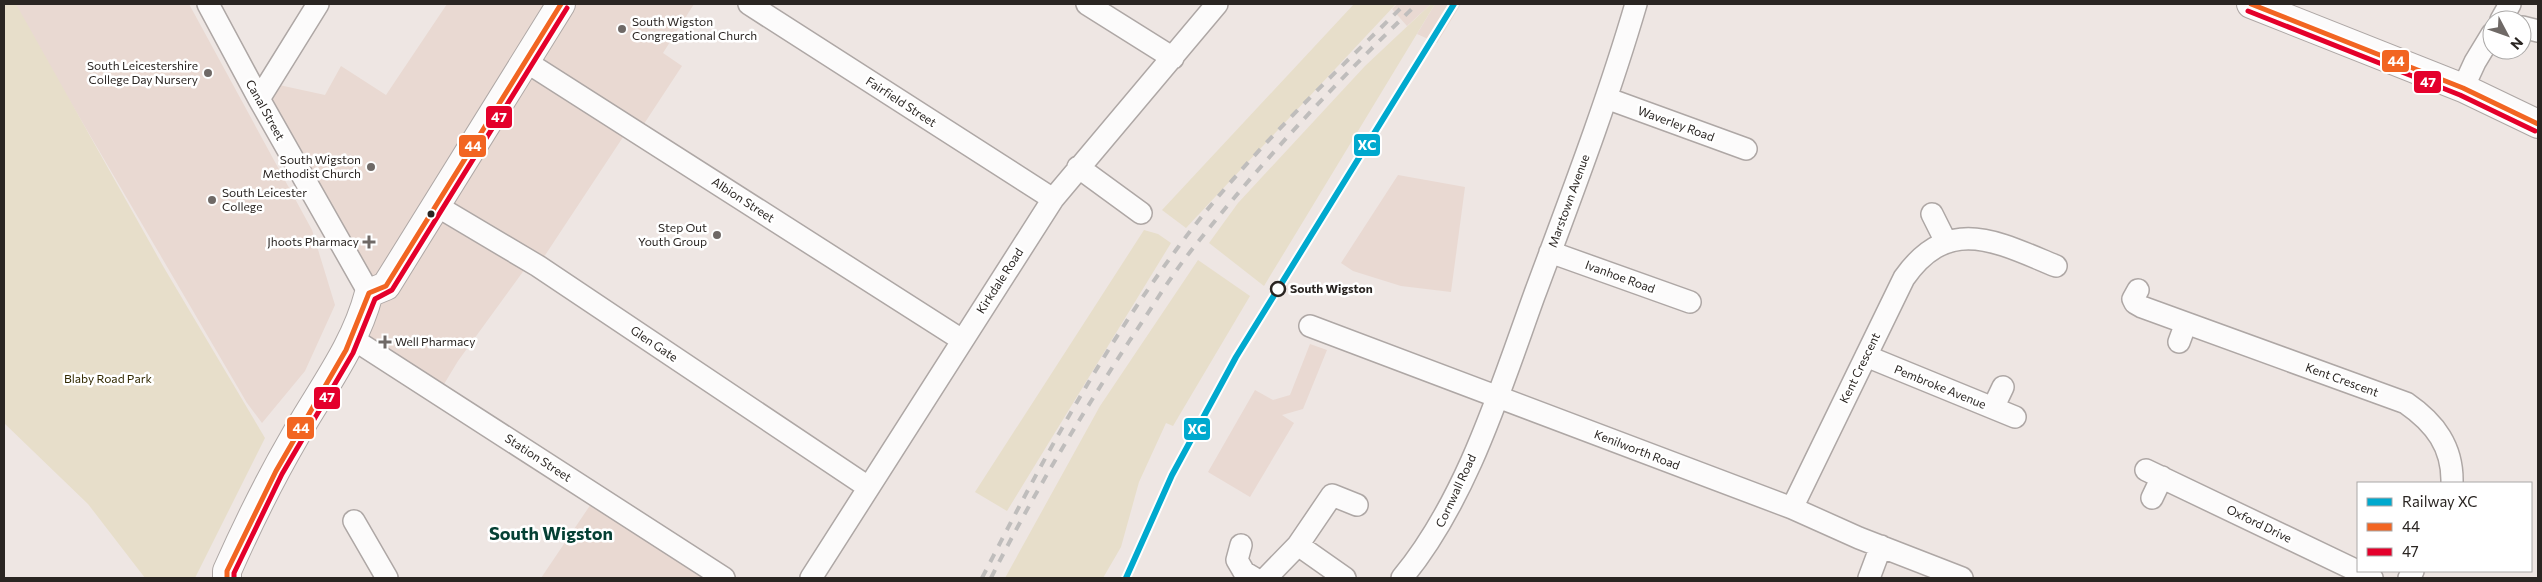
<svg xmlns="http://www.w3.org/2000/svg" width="2542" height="582" font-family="Commissioner,sans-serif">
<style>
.built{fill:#e9d9d2}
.green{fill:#e7deca}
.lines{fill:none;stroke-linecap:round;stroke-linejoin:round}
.street-casing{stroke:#aea7a5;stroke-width:24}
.secondary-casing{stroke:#aea7a5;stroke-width:30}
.street{stroke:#fcfbfb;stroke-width:21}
.secondary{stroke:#fcfbfb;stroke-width:28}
.rail{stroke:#bfbdbc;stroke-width:4;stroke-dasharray:9 9;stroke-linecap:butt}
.bus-1-casing{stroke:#fff;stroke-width:9}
.bus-2-casing{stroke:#fff;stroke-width:9}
.bus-1{stroke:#f26522;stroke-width:5}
.bus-2{stroke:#e4002b;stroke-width:5}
.rail-1-casing{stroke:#fff;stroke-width:10}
.rail-1{stroke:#00a9ce;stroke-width:6}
.poi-dot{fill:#6f6966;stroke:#fff;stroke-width:2}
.bus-dot{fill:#2a2522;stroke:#fff;stroke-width:2}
.stop-dot{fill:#fff;stroke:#2a2522;stroke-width:2.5}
.labels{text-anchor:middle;stroke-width:5;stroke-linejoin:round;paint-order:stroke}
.poi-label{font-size:12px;fill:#2a2522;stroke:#fff;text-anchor:end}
.street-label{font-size:12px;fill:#2a2522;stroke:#fff}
.stop-label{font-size:12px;font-weight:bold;fill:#2a2522;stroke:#fff;text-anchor:start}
.park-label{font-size:12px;fill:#322901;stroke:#fff}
.district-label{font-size:18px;font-weight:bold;fill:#054034;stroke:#fff}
.line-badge{stroke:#fff;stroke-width:2}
.badge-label{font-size:14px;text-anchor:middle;font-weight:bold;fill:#fff}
</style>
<rect width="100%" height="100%" fill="#eee6e3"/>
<path class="built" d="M13 4H189L312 230 335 305 305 371 262 423 247 403Z
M447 4H694L663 53 682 66 638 133 629 128 538 266 530 262 458 361 438 394 353 339 369 293 259 99 279 85 325 95 341 66 386 95Z
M1397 4H1431L1407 26 1392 9Z
M1435 4H1461L1437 43 1417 34Z
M1398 175 1465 187 1451 292 1401 286 1353 271 1341 263Z
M1310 344 1327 350 1303 409 1282 415 1294 423 1250 497 1208 472 1255 390 1273 400 1290 395Z
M593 501 710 578H541Z"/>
<path class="green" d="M4 4H16L163 266 265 438 195 578H145L88 504 4 423Z
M1354 4H1396L1186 228 1162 210Z
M1431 4H1435L1264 286 1209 243 1238 203 1365 66Z
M1144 230 1158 234 1171 243 1007 511 975 492Z
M1198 260 1250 296 1173 426 1166 423 1139 482 1121 547 1103 578H1005L1100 406Z"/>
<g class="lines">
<g class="street-casing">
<path id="street" d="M208 4 259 99 369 293
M749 4 1053 199
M1087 4 1173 58
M2501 20 2510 4
M2522 27 2538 31
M525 61 962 340
M2463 88 2475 62 2492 34
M1606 98 1746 149
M259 99 318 4
M1078 167 1141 213
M437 206 538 266 868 487
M1932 214 1946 242
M1550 252 1690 302
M2138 290 2133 299 2135 303 2142 307 2406 403C2435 423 2453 447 2452 483
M1310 326 1792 508 1859 538 1962 578
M353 339 724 578
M2179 342 2186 323
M1866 356 2015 417
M1993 408 2003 387
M2146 470 2372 578
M2152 498 2162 477
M1792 508 1904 278C1949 214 1997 242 2056 266
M354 521 387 578
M1241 545 1237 560 1244 572 1254 578
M1298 545 1332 495 1357 505
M811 578 1053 199 1217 4
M1266 578 1298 545 1345 578
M1402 578C1466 501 1500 390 1534 296 1570 199 1607 103 1636 4
M1869 578 1881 546
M2409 578 2413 571"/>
</g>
<g class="secondary-casing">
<path id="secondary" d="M2251 4 2463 88 2538 124
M227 578V571C247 526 269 481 294 438 321 390 355 347 369 293L386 286 561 4"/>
</g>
<use href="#street" class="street"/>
<use href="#secondary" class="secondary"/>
<path class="rail" d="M982 578C1040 465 1100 353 1176 250 1242 160 1326 82 1405 4
M991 578C1032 496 1080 417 1130 340 1150 311 1168 280 1190 252 1260 163 1336 82 1417 4"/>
<g class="bus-1-casing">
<path id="bus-1" d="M2251 4 2463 88 2538 124
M227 578V571L276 471 346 350 369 293 386 286 561 4"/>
</g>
<g class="bus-2-casing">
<path id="bus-2" d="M2248 11 2460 95 2535 131
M234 578V573L282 474 353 353 375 299 392 290 567 8"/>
</g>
<use href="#bus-1" class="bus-1"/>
<use href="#bus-2" class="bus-2"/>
<g class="rail-1-casing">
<path id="rail-1" d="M1126 578 1172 475 1236 357 1454 4"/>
</g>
<use href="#rail-1" class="rail-1"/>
</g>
<g class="poi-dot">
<circle cx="622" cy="29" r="5"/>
<circle cx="208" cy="73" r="5"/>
<circle cx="371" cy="167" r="5"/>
<circle cx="212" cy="200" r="5"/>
<circle cx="717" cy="235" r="5"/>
<path d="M366.5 234.5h5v5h5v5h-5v5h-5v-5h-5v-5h5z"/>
<path d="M382.5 334.5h5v5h5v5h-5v5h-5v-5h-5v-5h5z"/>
</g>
<circle class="bus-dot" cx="431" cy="214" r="4.5"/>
<circle class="stop-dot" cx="1278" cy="289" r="7"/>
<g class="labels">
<g class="poi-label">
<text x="632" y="26" text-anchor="start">South Wigston<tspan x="632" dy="14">Congregational Church</tspan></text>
<text x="198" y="70">South Leicestershire<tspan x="198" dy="14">College Day Nursery</tspan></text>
<text x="361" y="164">South Wigston<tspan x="361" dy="14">Methodist Church</tspan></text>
<text x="222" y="197" text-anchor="start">South Leicester<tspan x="222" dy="14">College</tspan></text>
<text x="707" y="232">Step Out<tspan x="707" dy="14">Youth Group</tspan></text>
<text x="359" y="246">Jhoots Pharmacy</text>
<text x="395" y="346" text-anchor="start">Well Pharmacy</text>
</g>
<g class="street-label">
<text transform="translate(901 102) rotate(33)" y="4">Fairfield Street</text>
<text transform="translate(265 110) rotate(61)" y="4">Canal Street</text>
<text transform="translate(1676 124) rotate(20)" y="4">Waverley Road</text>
<text transform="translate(743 200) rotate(33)" y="4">Albion Street</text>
<text transform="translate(1569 201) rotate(-70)" y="4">Marstown Avenue</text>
<text transform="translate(1620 277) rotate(20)" y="4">Ivanhoe Road</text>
<text transform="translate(1000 281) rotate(-57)" y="4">Kirkdale Road</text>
<text transform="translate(654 344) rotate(34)" y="4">Glen Gate</text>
<text transform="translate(1860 368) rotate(-64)" y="4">Kent Crescent</text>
<text transform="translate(2342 380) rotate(20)" y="4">Kent Crescent</text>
<text transform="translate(1940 387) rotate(22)" y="4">Pembroke Avenue</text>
<text transform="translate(1637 450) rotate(21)" y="4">Kenilworth Road</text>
<text transform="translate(538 458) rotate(33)" y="4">Station Street</text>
<text transform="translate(1456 491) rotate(-65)" y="4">Cornwall Road</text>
<text transform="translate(2259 524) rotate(26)" y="4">Oxford Drive</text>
</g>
<g class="stop-label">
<text x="1290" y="293">South Wigston</text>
</g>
<g class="park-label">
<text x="108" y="383">Blaby Road Park</text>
</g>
<g class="district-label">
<text x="551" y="540">South Wigston</text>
</g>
</g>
<g class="line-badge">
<rect x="2381" y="49" width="29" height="24" rx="5" fill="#f26522"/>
<rect x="2413" y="70" width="29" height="24" rx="5" fill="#e4002b"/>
<rect x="485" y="105" width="28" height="24" rx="5" fill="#e4002b"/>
<rect x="1353" y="133" width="28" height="24" rx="5" fill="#00a9ce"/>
<rect x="458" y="134" width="29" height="24" rx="5" fill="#f26522"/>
<rect x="313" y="386" width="28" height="24" rx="5" fill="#e4002b"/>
<rect x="286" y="416" width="29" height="24" rx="5" fill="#f26522"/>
<rect x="1183" y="417" width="28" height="24" rx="5" fill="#00a9ce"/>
</g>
<g class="badge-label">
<text x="2396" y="66">44</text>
<text x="2428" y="87">47</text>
<text x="499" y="122">47</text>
<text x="1367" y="150">XC</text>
<text x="473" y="151">44</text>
<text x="327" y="402">47</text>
<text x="301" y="433">44</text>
<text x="1197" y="434">XC</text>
</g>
<rect width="2542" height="582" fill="none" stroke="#2a2522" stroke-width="10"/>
<rect x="2357" y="482" width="175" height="90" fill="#ffffff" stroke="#aaa8a7"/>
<rect x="2367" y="498" width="25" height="8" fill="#00a9ce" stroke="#aaa8a7"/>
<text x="2402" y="507" font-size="15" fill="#2a2522">Railway XC</text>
<rect x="2367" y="523" width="25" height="8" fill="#f26522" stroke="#aaa8a7"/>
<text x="2402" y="532" font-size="15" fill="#2a2522">44</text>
<rect x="2367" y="548" width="25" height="8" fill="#e4002b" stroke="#aaa8a7"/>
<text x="2402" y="557" font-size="15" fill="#2a2522">47</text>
<g transform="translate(2507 35) rotate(131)"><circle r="24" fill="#ffffff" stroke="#aaa8a7"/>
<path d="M0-4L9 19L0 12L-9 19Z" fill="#6f6966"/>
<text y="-8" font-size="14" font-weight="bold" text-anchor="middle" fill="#2a2522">N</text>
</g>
</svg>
